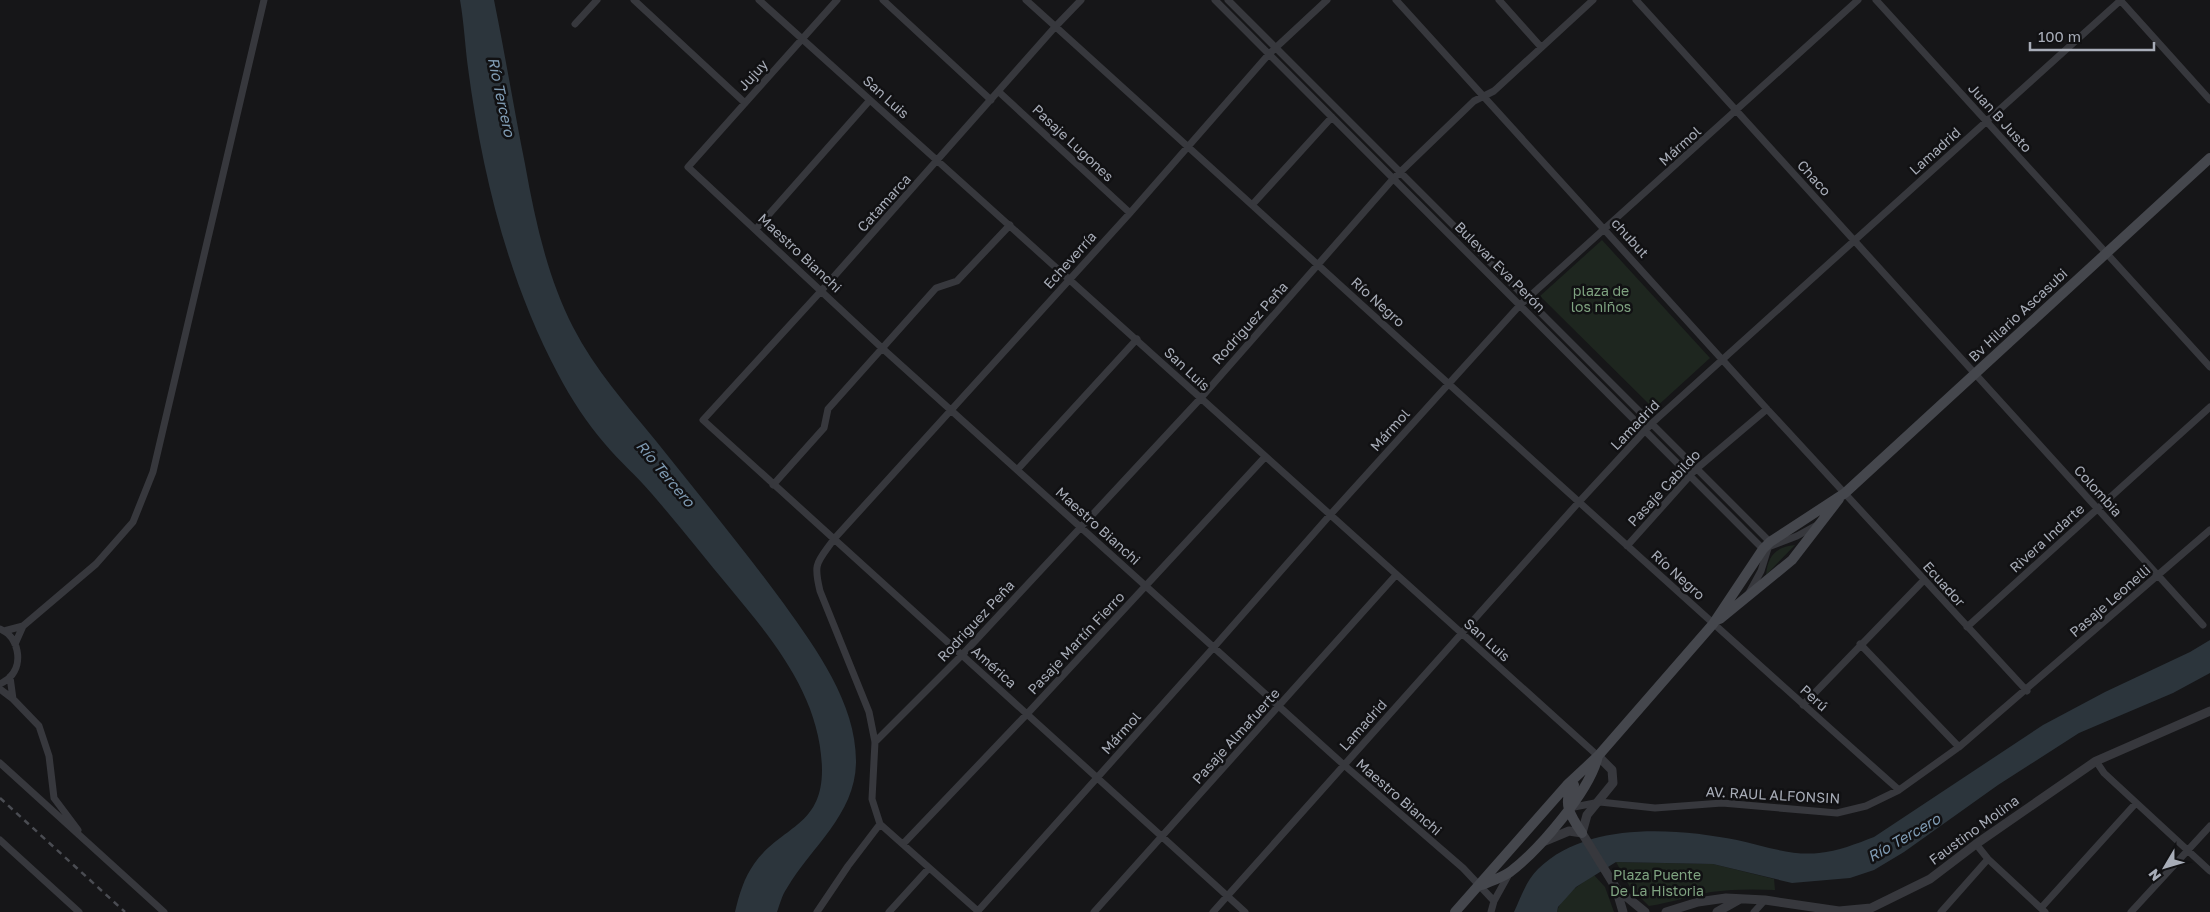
<svg xmlns="http://www.w3.org/2000/svg" width="2210" height="912" font-family="'Golos Text',sans-serif">
<style>
.green{fill:#1e261f}
.water{fill:#2c353c}
.lines{fill:none;stroke-linecap:round;stroke-linejoin:round}
.minor{stroke:#37383d;stroke-width:7}
.tertiary{stroke:#37383d;stroke-width:9}
.secondary{stroke:#45474d;stroke-width:10}
.rail{stroke:#4a4c52;stroke-width:2.5;stroke-dasharray:6 5;stroke-linecap:butt}
.labels{text-anchor:middle;stroke-width:5;stroke-linejoin:round;paint-order:stroke}
.street-label{font-size:14px;fill:#a8adb8;stroke:#111113}
.park-label{font-size:14px;fill:#7fa381;stroke:#111113}
.water-label{font-size:15px;font-style:italic;fill:#7f9bb3;stroke:#111113}
</style>
<rect width="100%" height="100%" fill="#161618"/>
<path class="green" d="M1602 240 1710 358 1654 409 1540 296Z
M1795 545 1766 575C1768 556 1775 547 1795 545Z
M1616 862 1713 864 1774 879 1775 890C1754 889 1732 889 1711 892 1690 896 1670 903 1649 906L1630 887Z
M1594 875 1605 887 1614 912H1557C1561 896 1581 884 1594 875Z"/>
<path class="water" d="M460 0H494C505 54 514 109 525 164 535 220 547 276 573 327 595 370 626 404 656 441 699 495 743 548 784 604 816 649 857 704 856 763 855 815 811 847 787 888 782 895 780 904 777 912H735C739 895 744 878 754 864 781 826 822 827 822 770 821 697 773 640 729 587 703 556 678 524 652 494 637 476 619 461 605 444 587 423 571 399 558 374 508 280 482 173 468 68 465 45 464 23 460 0Z
M2210 640V673L2173 693 2079 733 1998 785 1904 852 1874 870 1850 878 1792 883 1713 864 1616 862 1576 887 1558 907 1557 912H1514C1521 897 1526 881 1538 869 1587 821 1676 828 1737 840 1764 846 1792 856 1819 853 1838 851 1856 844 1874 837L2043 725 2105 692 2190 652Z"/>
<g class="lines">
<path class="minor" d="M634 0 745 103
M759 0 1598 756
M837 0 688 167 882 348 1344 765 1463 868 1494 901
M883 0 991 100
M1026 0C1317 263 1606 529 1899 790
M1081 0 1055 27 822 290 703 420 1245 912
M1215 0 1763 549 1797 536 1817 525
M1228 0 1770 542 1761 571 1749 593
M1396 0 1767 409 2027 691
M1499 0 1541 47
M1636 0 2203 625
M1876 0 2210 367
M2120 0 2210 100
M575 24 597 0
M999 92 1130 213
M1252 205 1332 117
M756 229 870 100
M1017 470 1137 339
M773 485 824 428 828 409 936 288 957 281 1010 225
M1627 546 1695 470 1767 409
M23 626 96 564 133 522 153 472 264 0
M1967 627 2210 407
M0 629C18 636 24 663 10 677 8 680 3 682 0 684
M4 631 23 626 15 644
M1860 644 1959 747
M0 689 13 699 10 677
M13 699 39 726 49 756 54 798 78 830
M1803 705 1924 580
M875 742 962 655 1200 399 1393 179 1474 101 1494 91 1593 0
M2096 761 2104 773 2210 871
M0 763 164 912
M1569 808 1600 802 1655 808 1722 803 1837 813 1866 806 1899 790 1959 747 2210 530
M880 824 872 799 875 742 869 712 820 591C813 562 817 563 834 539L1130 213 1269 54 1327 0
M880 824 979 912
M0 840 79 912
M903 844 1027 714 1265 457
M1976 844 1988 859 2045 912
M2041 908 2136 803
M817 912 848 866 880 824
M889 912 929 868
M977 912 1214 647 1330 515 1520 305 1858 0
M1094 912 1396 575
M1213 912 1578 503 1651 424 2121 0
M1491 912 1494 901 1509 874
M1754 912 1765 900
M1941 912 1988 859
M2131 912 2210 826"/>
<path class="tertiary" d="M1582 833 1587 815 1613 783 1612 770 1598 756
M1582 833 1616 888 1623 912
M1545 841 1569 831 1582 833
M1616 888 1645 912
M1666 912 1698 902 1726 898 1765 900 1839 911 1871 908 1930 879 1976 844 2096 761 2210 711
M1717 912 1740 899"/>
<path class="secondary" d="M1720 619 1792 560 1839 499
M1574 785C1561 802 1571 817 1582 833
M1482 885C1491 881 1501 878 1510 872 1539 850 1590 791 1598 756
M1455 912 1567 785 1598 756 1713 624 1763 549 1770 542 1845 493 2210 158"/>
<path class="rail" d="M0 798 125 912"/>
</g>
<g class="labels">
<g class="street-label">
<text transform="translate(753 75) rotate(-48)" y="5">Jujuy</text>
<text transform="translate(886 97) rotate(42)" y="5">San Luis</text>
<text transform="translate(2000 118) rotate(48)" y="5">Juan B Justo</text>
<text transform="translate(1073 143) rotate(43)" y="5">Pasaje Lugones</text>
<text transform="translate(1680 146) rotate(-42)" y="5">Mármol</text>
<text transform="translate(1935 151) rotate(-42)" y="5">Lamadrid</text>
<text transform="translate(1814 178) rotate(48)" y="5">Chaco</text>
<text transform="translate(884 203) rotate(-48)" y="5">Catamarca</text>
<text transform="translate(1630 238) rotate(48)" y="5">chubut</text>
<text transform="translate(800 253) rotate(43)" y="5">Maestro Bianchi</text>
<text transform="translate(1070 260) rotate(-48)" y="5">Echeverría</text>
<text transform="translate(1500 267) rotate(45)" y="5">Bulevar Eva Perón</text>
<text transform="translate(1378 302) rotate(42)" y="5">Río Negro</text>
<text transform="translate(2018 315) rotate(-43)" y="5">Bv Hilario Ascasubi</text>
<text transform="translate(1250 323) rotate(-48)" y="5">Rodriguez Peña</text>
<text transform="translate(1187 369) rotate(43)" y="5">San Luis</text>
<text transform="translate(1635 425) rotate(-46)" y="5">Lamadrid</text>
<text transform="translate(1390 430) rotate(-48)" y="5">Mármol</text>
<text transform="translate(1664 488) rotate(-47)" y="5">Pasaje Cabildo</text>
<text transform="translate(2098 491) rotate(48)" y="5">Colombia</text>
<text transform="translate(1098 526) rotate(42)" y="5">Maestro Bianchi</text>
<text transform="translate(2047 538) rotate(-42)" y="5">Rivera Indarte</text>
<text transform="translate(1678 575) rotate(42)" y="5">Río Negro</text>
<text transform="translate(1944 584) rotate(48)" y="5">Ecuador</text>
<text transform="translate(2110 601) rotate(-41)" y="5">Pasaje Leonelli</text>
<text transform="translate(976 621) rotate(-47)" y="5">Rodriguez Peña</text>
<text transform="translate(1487 640) rotate(42)" y="5">San Luis</text>
<text transform="translate(1076 643) rotate(-47)" y="5">Pasaje Martín Fierro</text>
<text transform="translate(994 667) rotate(42)" y="5">América</text>
<text transform="translate(1814 698) rotate(42)" y="5">Perú</text>
<text transform="translate(1363 725) rotate(-48)" y="5">Lamadrid</text>
<text transform="translate(1121 733) rotate(-48)" y="5">Mármol</text>
<text transform="translate(1236 736) rotate(-48)" y="5">Pasaje Almafuerte</text>
<text transform="translate(1773 795) rotate(3)" y="5">AV. RAUL ALFONSIN</text>
<text transform="translate(1399 797) rotate(41)" y="5">Maestro Bianchi</text>
<text transform="translate(1974 830) rotate(-36)" y="5">Faustino Molina</text>
</g>
<g class="park-label">
<text x="1601" y="296">plaza de<tspan x="1601" dy="16">los niños</tspan></text>
<text x="1657" y="880">Plaza Puente<tspan x="1657" dy="16">De La Historia</tspan></text>
</g>
<g class="water-label">
<text transform="translate(501 97) rotate(78)" y="5">Río Tercero</text>
<text transform="translate(665 474) rotate(50)" y="5">Río Tercero</text>
<text transform="translate(1904 838) rotate(-30)" y="5">Río Tercero</text>
</g>
</g>
<g transform="translate(2165 867) rotate(232)" stroke="#111113" stroke-width="4" paint-order="stroke">
<path d="M0-4L9 19L0 12L-9 19Z" fill="#a8adb8"/>
<text y="-8" font-size="14" font-weight="bold" text-anchor="middle" fill="#a8adb8">N</text>
</g>
<path d="M2030 42v8h124v-8" fill="none" stroke="#a8adb8" stroke-width="2.5"/>
<text x="2038" y="42" font-size="15" fill="#a8adb8" stroke="#111113" stroke-width="4" paint-order="stroke">100 m</text>
</svg>
